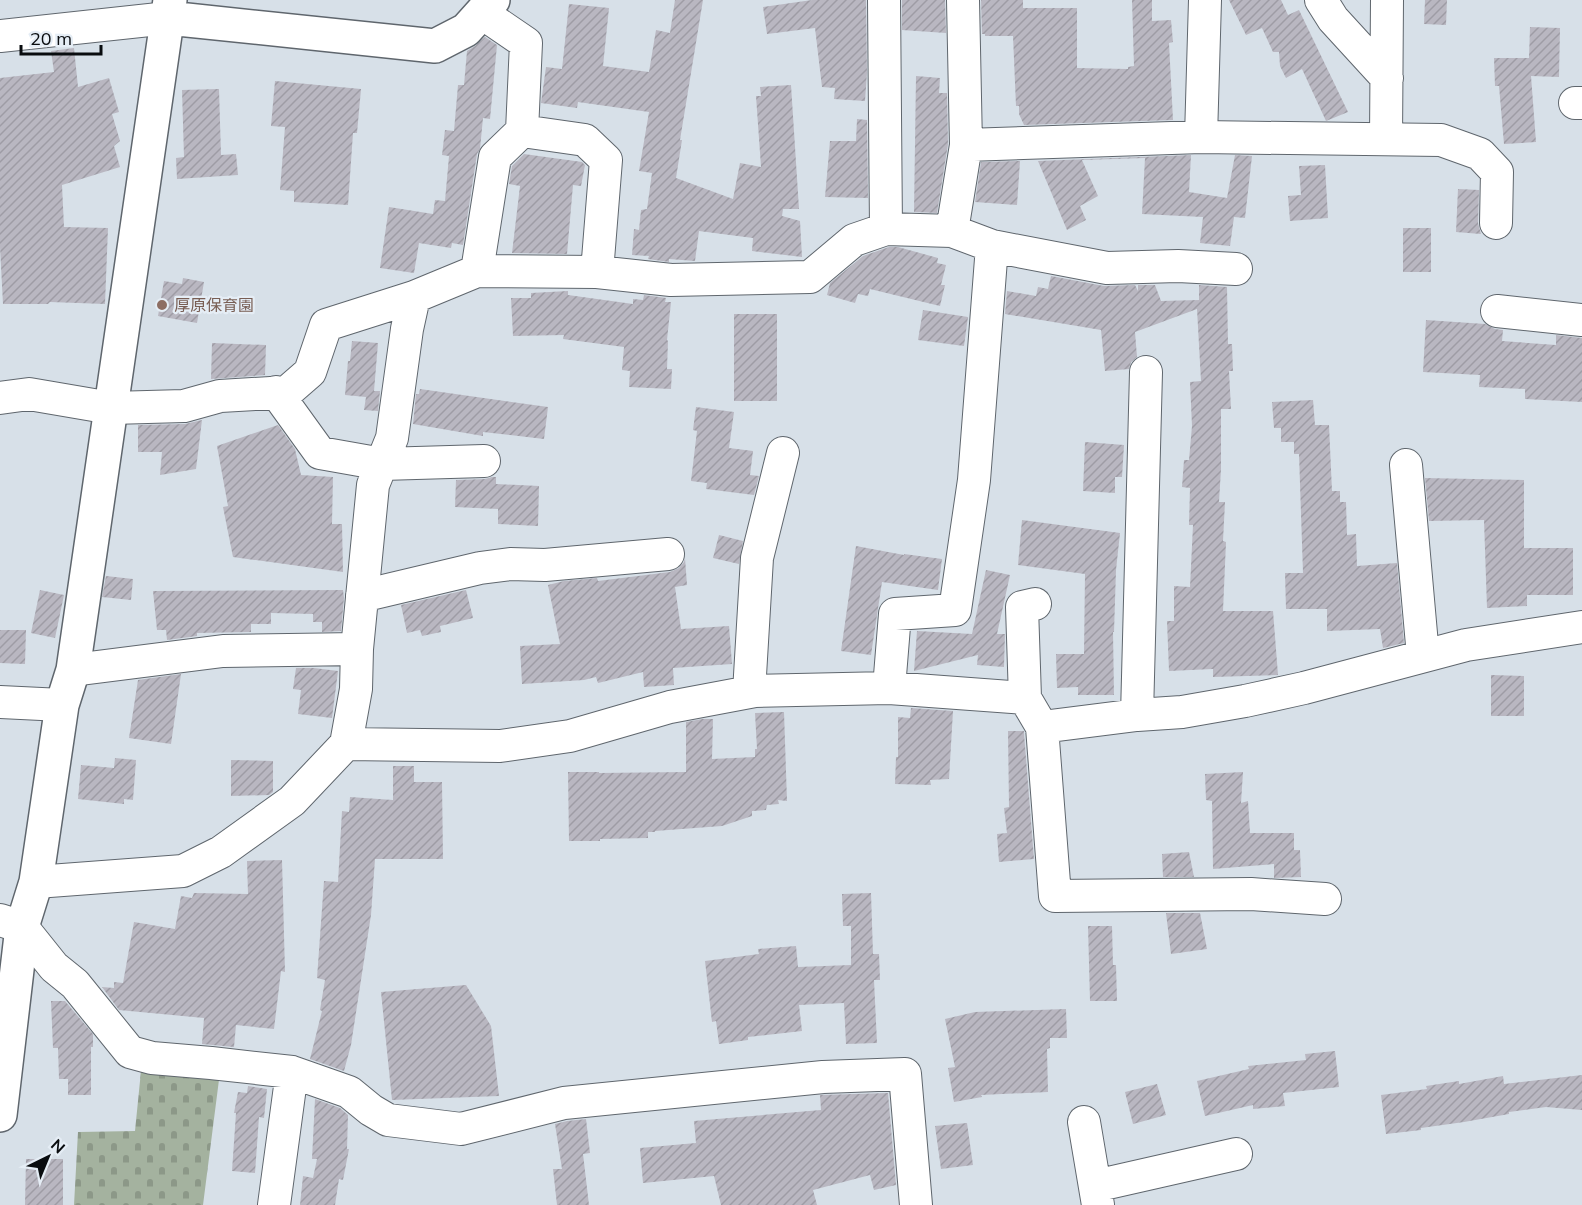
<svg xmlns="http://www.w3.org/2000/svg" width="1582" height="1205" font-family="Mulish,'Noto Sans JP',sans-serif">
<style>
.cemetery{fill:url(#cemetery-stones)}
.building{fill:url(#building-hatch)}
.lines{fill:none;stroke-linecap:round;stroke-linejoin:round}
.street-casing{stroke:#5f666d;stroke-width:34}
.secondary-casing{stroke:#5f666d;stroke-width:36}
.street{stroke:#fff;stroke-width:32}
.secondary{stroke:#fff;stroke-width:33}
.education-dot{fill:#8d6e63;stroke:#e5edf5;stroke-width:2}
.labels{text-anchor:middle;stroke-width:4.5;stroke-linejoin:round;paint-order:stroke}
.education-label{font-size:16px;fill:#785e54;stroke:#e5edf5;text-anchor:start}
</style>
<defs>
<pattern id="cemetery-stones" width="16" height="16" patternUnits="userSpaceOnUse" patternTransform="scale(1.5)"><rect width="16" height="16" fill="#a4b29f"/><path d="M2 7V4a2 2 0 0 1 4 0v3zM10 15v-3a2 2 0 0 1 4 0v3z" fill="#8c9888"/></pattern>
<pattern id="building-hatch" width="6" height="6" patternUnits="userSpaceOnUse" patternTransform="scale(1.5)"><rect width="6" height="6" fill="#b9b7c1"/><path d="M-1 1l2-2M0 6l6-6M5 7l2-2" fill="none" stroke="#9e9ca5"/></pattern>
</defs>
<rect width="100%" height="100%" fill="#d7e0e8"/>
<path class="cemetery" d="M142 1061 221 1064 203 1205H74L78 1132 135 1131Z"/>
<path class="building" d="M675 0H703L680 140H682L676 178 733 199 740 163 761 167 756 96H761L760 87 791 85 799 209H783L782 216 800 221 802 257 752 251 753 238 699 231 695 261 669 259V262L648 259 649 256 632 255 634 229 639 230 641 210 647 209 652 173 639 171 649 112 578 102 577 108 541 103 546 67 562 69 569 4 609 8 603 66 649 72 656 30 670 33Z
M812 0H866L867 73 865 101 834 99 835 88 822 87 815 28 767 34 763 7Z
M902 0H945L946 33 902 30Z
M981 0H1023V8H1077V68L1128 69V67L1134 66 1132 0H1152V21L1171 20 1173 42 1169 43 1173 120 1024 125 1019 114V106H1016L1013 36H985V34H982Z
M1229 0H1281L1288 15 1299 10 1348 112 1326 121 1302 69 1286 78 1280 66 1279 52H1273L1262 28 1246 35Z
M1425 0H1447L1446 25 1424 24Z
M1530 27 1560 28 1559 77 1531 76 1536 142 1504 144 1499 86H1495L1494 58H1529Z
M485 37 497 45 490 119 483 118 480 149 477 154 463 245 452 243 451 248 419 243 414 273 380 268 389 207 433 214 435 200 445 201 449 156 442 155 445 130 454 131 458 85H464L467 51 475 46Z
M74 48 78 87 109 78 119 112 112 114 120 141 114 146 120 167 62 185 64 227 108 228 105 304 50 302 48 304H3L0 247V78L54 72 51 51Z
M916 76 940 78 939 93H947L948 144 937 213 914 212Z
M275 81 361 89 357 133H353L348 205 294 202V191L280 190 285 127 271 126Z
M219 89 221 155 236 154 238 175 177 179 176 158 184 157 182 90Z
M857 119 867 120 868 198 825 197 830 141H856Z
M524 154 582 162 585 165 581 186 573 185 567 254 512 253 520 186 509 184 512 166Z
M1191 155 1189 192 1227 198 1235 155 1252 156 1245 218 1234 217 1230 246 1200 243 1203 217 1142 214 1145 158 1082 160 1098 196 1080 206 1086 220 1067 230 1038 161Z
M1020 161 1017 205 975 202 981 162Z
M1325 165 1328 218 1290 221 1288 196 1301 195 1299 166Z
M1458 189 1479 190 1478 223 1481 234 1456 232Z
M1403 228H1431V272H1403Z
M889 247H898L938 258 937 263 946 265 941 285H945L940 306 870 289 868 296 858 294 855 303 827 295 830 283 863 256Z
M1051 276 1104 286 1135 285 1138 291V285H1155L1161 301 1199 300V285L1227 287 1228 344H1232L1233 371H1229L1231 409H1221V469L1219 502H1225L1223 541 1226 542 1223 611H1273L1278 675 1213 677V669L1169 671 1167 621H1174V586L1190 587 1193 525H1189L1190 488 1182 487 1184 460H1189L1192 426 1190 382 1201 381 1197 309 1135 332 1137 357 1131 362 1129 369 1105 371 1101 330 1005 314 1007 291 1036 296 1038 287 1048 289Z
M183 278 204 282 197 323 158 316 164 281 182 284Z
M568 291V295L633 304V299L643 300 644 295 666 298 665 302H671L667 340 668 341 667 369H672L671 389 629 387 630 371 622 370 624 347 563 339 564 335 513 336 511 298H531V293Z
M923 310 968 317 964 346 918 340Z
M734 314H777V401H734Z
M1426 320 1485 324 1495 329 1503 330 1502 341 1556 345V335L1582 338V402L1525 399V389L1479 387 1480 375 1423 372Z
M352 341 378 343 374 391H380L378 411 364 410 366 397 345 395 348 361H350Z
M212 343 266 345 265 375 211 379Z
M420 389 548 407 544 439 483 432V436L413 424 416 394H419Z
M1313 400 1315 425H1329L1332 491H1340V502H1346L1347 535 1356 534 1357 566 1397 563 1404 643 1383 648 1380 629 1327 631V609H1286L1285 573H1303L1299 454H1294V442H1281V428H1274L1272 402Z
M696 407 734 412 729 448 753 451 750 475 759 476 754 495 706 489 707 483 691 481 697 431 693 430Z
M202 420 196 469 160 475 162 452H138V425L185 424Z
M278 425 295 449 301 475 333 477 332 524H342L343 572 233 557 223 507 228 506 217 446Z
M1085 442 1124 445 1122 477H1115V493L1083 491Z
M492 477H496V484L539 486 538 526 498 524V509L455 507 456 480 485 479Z
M1425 478 1524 480V548H1573V595H1527V606L1487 608 1484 520 1429 521Z
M1022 520 1120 533 1116 570 1114 632H1113L1114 695H1078V687L1057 688 1056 654H1084L1085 574 1018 565Z
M719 535 743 541 739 564 713 558Z
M856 546 904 555V554L942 559 938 590 882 582 871 655 841 651Z
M685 558 687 585 675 587 681 629 729 626 732 664 673 668 674 685 644 687 643 672 598 683 596 677 584 680 522 684 520 646 560 644 548 585 564 581 597 578 598 581 670 572 679 568 684 562Z
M986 570 1010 575 997 634H1005L1004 667 977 665 978 655 914 671 917 631 972 634Z
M106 576 133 579 131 600 102 597Z
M40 590 64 595 55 638 31 633Z
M343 590 344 598 341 631 322 632V622H313V614L271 613V624H251V632L197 633V636L167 640 166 630H157L153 591Z
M466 590 473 618 440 626 441 632 422 636 420 630 407 633 401 605Z
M0 630H26L25 664 0 663Z
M296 668H314L338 671 332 718 298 714 301 690 293 689Z
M181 674 171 744 129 738 138 680Z
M1491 675 1524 676V716H1491Z
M911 708 953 711 949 779 930 780 931 785 895 784 896 757H898V717L910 718Z
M784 712 787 801 778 800 779 804 767 805 766 810 752 811V816L722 826 655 831V832H648V838L600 839V841H569L568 772H599V773L686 772V722L702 719H713L712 759 755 757V749H757L755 713Z
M1008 731H1024V733L1034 859 999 862 997 834 1007 833 1004 808 1009 807Z
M115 758 136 760 133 800 124 799V804L78 799 81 765 114 768Z
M231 760 273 761V792L269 795 231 796Z
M393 766H414V782H442L443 859H375L371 915 351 1045 344 1071 310 1059 322 1011 320 1010 325 980 317 978 324 881 338 882 342 811 349 812 350 797 393 800Z
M1243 772 1241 803 1248 801 1250 833H1294V850H1300L1301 877 1274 878V864L1213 869 1212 801 1206 800 1205 774Z
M1189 852 1194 877H1163L1162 854Z
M282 860 285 972 281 971 274 1029 236 1025 234 1047 202 1044 204 1018 119 1010 102 987 114 988V982L123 983 134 922 175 929 181 896 192 898 194 893 248 894 247 861Z
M871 893 873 954H879L880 980H874L877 1043 846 1044 844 1003 799 1005 802 1031 748 1037V1040L719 1044 716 1021 712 1022 705 961 759 954 758 949 796 946 798 967 851 965V926H843L842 894Z
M1166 913H1200L1207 949 1171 954Z
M1088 926H1112L1113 965H1116L1117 1001H1090Z
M466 985 491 1026 499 1096 392 1100 381 992Z
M51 1001H65L93 1034V1047H91V1095H68V1079H59L58 1048H53Z
M1066 1009 1067 1038H1050V1048L1047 1049 1048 1092 981 1095 982 1097 954 1102 948 1068 955 1067 945 1019 975 1012Z
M1335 1051 1339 1087 1283 1093 1285 1106 1253 1109V1105L1205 1116 1197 1081 1249 1069 1248 1066 1306 1060 1305 1054Z
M1582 1075V1110L1546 1107 1509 1112V1114L1464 1122 1421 1128V1130L1386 1134 1381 1095 1427 1089 1426 1086 1459 1081V1084L1503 1076 1504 1084Z
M1157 1084 1166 1115 1133 1124 1125 1092Z
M248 1086 267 1089 264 1118 259 1117 255 1173 232 1171 236 1113H234L238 1092 247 1093Z
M888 1093 896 1185 874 1190 870 1175 813 1190 817 1205H721L714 1176 643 1183 640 1148 696 1143 694 1121 821 1110 820 1095Z
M315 1099 340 1108 348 1115 347 1149H349L343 1180 339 1179 335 1205H300L303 1176 313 1178 317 1159H312Z
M586 1119 590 1153 583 1154 589 1205H557L553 1169H562L555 1124 567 1121Z
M967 1123 973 1165 941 1169 935 1126Z
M26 1159H63V1205H25Z"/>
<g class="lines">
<g class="street-casing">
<path id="street" d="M884 0 886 229
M963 0 966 145
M1321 0 1333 19 1387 78
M482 13 526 43 522 131
M0 36 168 18
M1575 103H1582
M1201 137 1205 0
M1386 139 1387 0
M952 231 966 145 1201 137 1441 140 1480 154 1497 172 1496 223
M992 246 1107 268 1178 266 1236 269
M477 271 495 157 522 131 585 140 606 160 597 272
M1497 311 1582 320
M276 392 320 453 382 464 484 461
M0 398 29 394 111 408 184 406 220 396 287 392 310 372 326 325 414 297
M1406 465 1423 656
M362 596 480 568 510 564 545 565 668 554
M73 670 223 651 357 649
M749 692 757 558 783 453
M1025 698 1022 607 1035 604
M0 702 62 705
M1137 715 1146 372
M1042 727 1055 896 1251 894 1325 899
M346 744 356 689 357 649 373 485 392 438 407 329 414 297 477 271 597 272 671 280 810 277 854 240 886 229 952 231 992 246 974 480 955 610 895 614 889 688
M36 882 183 871 221 852 292 801 346 744 500 746 570 736 670 707 755 691 889 688 1025 698 1042 727 1137 715 1182 712 1245 701 1304 688 1466 645 1582 627
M0 920 22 927 54 967 75 984 130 1052 152 1058 211 1063 292 1072 349 1092 371 1110 388 1120 461 1129 564 1103 823 1077 905 1074 916 1205
M1084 1122 1098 1205
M1095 1186 1236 1154
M274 1205 292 1072"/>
</g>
<g class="secondary-casing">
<path id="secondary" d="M168 18 435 46 466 30 493 0
M0 1115 22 927 36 882 62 705 73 670 170 0"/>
</g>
<use href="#street" class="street"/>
<use href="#secondary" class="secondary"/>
</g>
<circle class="education-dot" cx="162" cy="305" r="6"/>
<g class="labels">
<g class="education-label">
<text x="174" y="311">厚原保育園</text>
</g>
</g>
<g transform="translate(48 1157) rotate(43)" stroke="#e5edf5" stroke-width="4.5" paint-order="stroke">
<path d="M0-4.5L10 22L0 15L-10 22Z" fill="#090c0f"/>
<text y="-9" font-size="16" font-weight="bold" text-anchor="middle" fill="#090c0f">N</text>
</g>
<path d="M21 45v9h80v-9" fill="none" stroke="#090c0f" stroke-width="3"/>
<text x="30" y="45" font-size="18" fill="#090c0f" stroke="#e5edf5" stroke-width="4.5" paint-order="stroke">20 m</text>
</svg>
